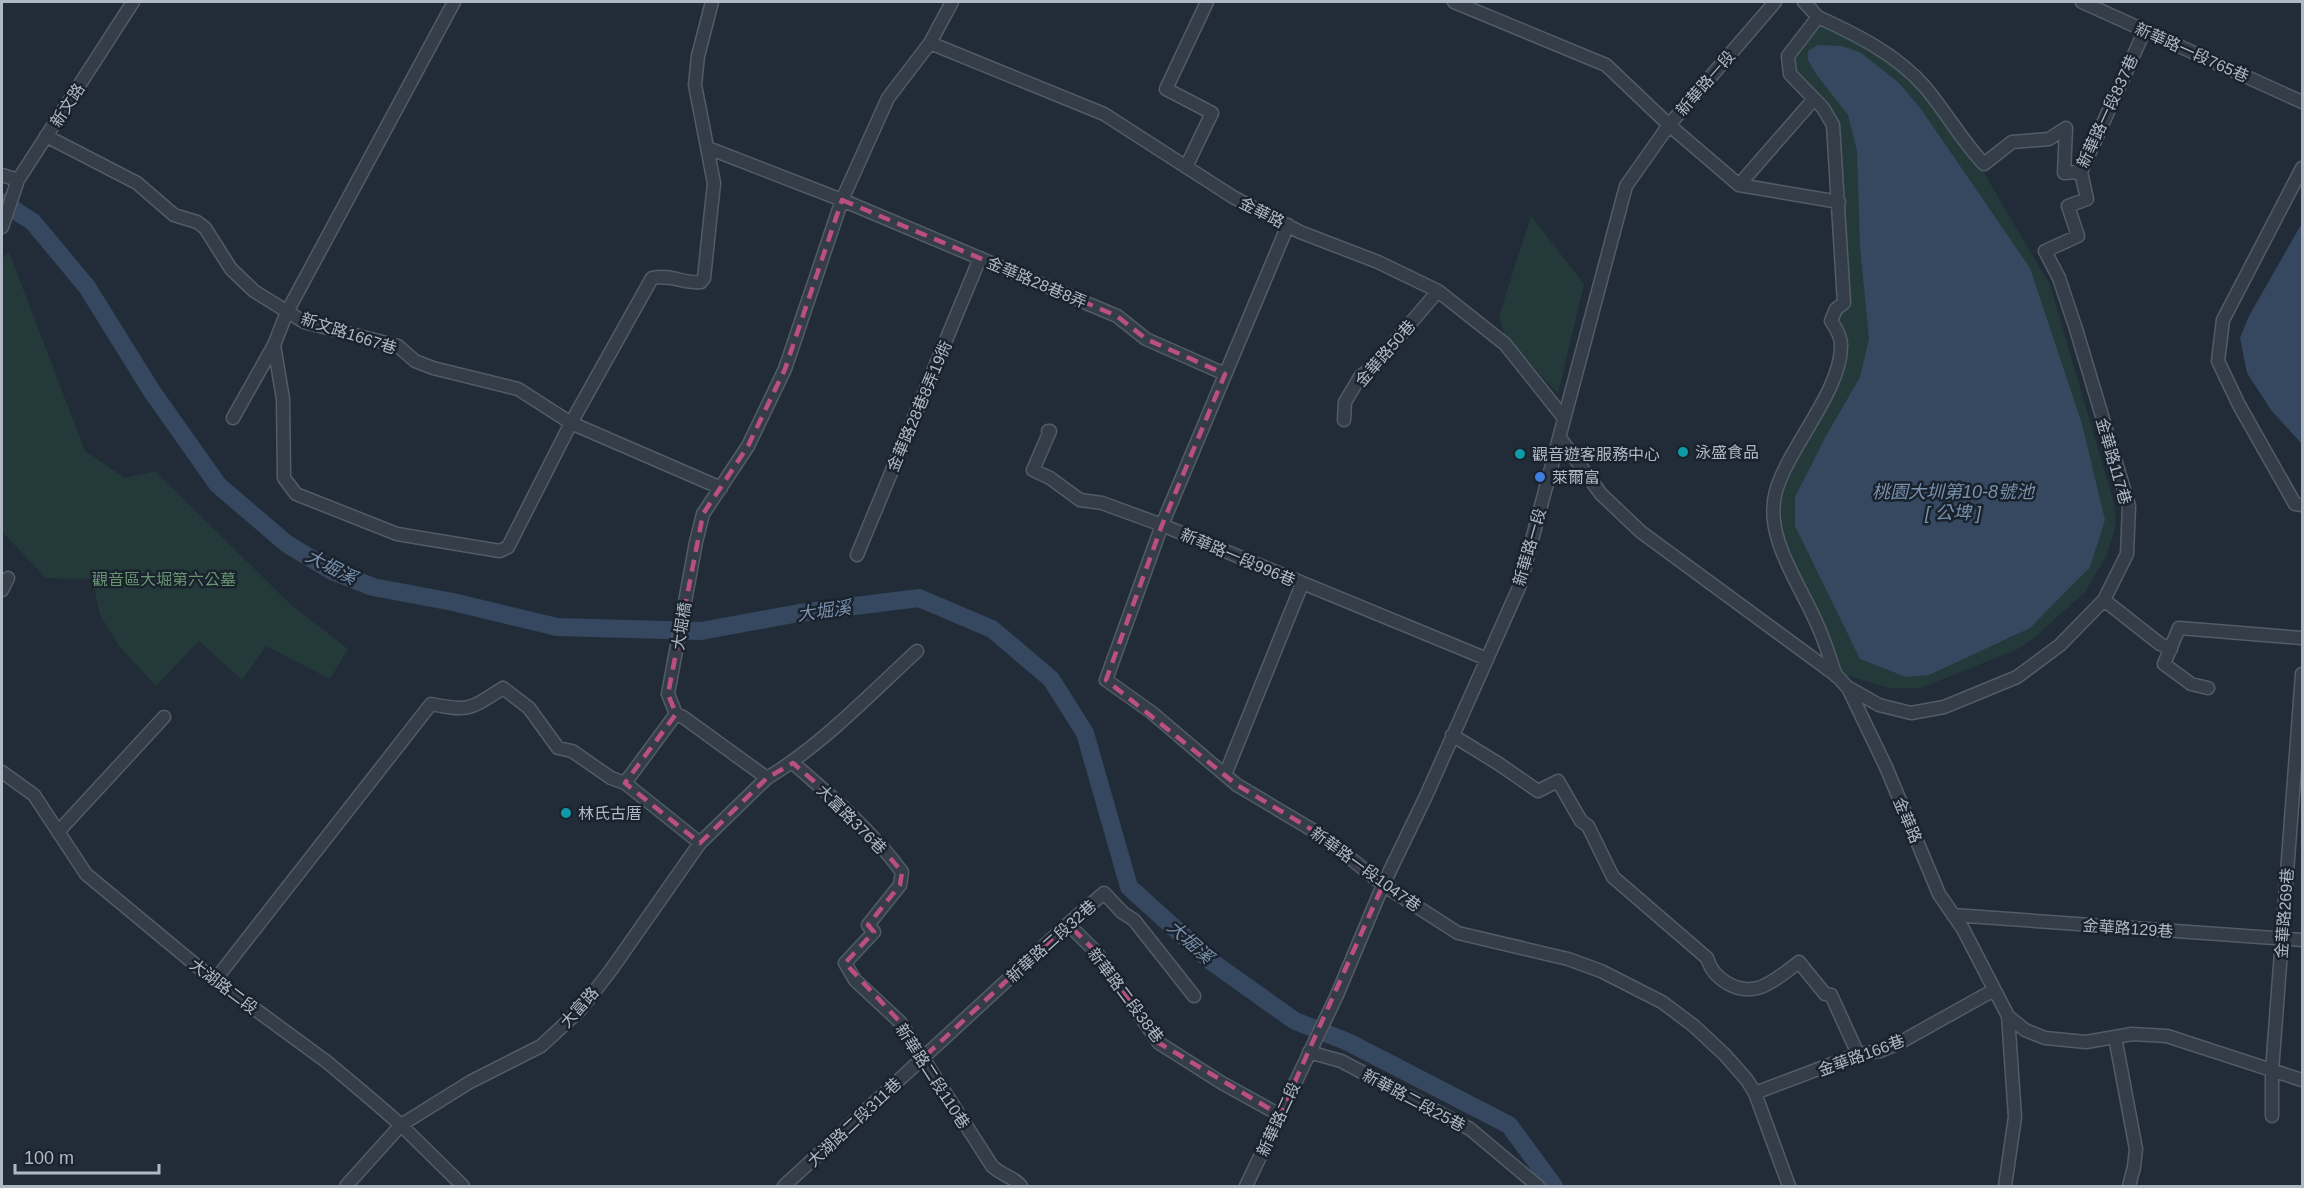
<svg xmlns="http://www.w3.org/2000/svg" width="2304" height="1188" font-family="Arial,'Noto Sans TC',sans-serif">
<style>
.green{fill:#24393a}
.water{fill:#35485f}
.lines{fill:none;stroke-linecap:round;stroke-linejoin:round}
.river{stroke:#35485f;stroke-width:18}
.minor-casing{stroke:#525c66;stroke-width:15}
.minor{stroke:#353e48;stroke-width:12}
.marked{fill:none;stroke:#bb5080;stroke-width:4.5;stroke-dasharray:12 8;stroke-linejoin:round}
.culture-dot{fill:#0f9aa8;stroke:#1a232d;stroke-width:2}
.shop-dot{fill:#3f7fe0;stroke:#1a232d;stroke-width:2}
.labels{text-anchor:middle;stroke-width:5;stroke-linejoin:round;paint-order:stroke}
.street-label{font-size:16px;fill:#afb9c5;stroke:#1a232d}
.poi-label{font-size:16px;fill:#afb9c5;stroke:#1a232d;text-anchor:start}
.park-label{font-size:16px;fill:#679570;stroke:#1a232d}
.water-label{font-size:18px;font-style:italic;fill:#7890ac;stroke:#1a232d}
</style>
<rect width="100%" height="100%" fill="#212c38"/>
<path class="green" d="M1817 15 1906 69 1974 156 2050 285 2115 507 2116 525 2107 555 2085 592 2035 637 2016 650 1921 688H1890L1849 676 1844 682 1776 526 1777 491 1841 360 1832 321 1845 303 1834 125 1789 65Z
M1531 216 1584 284 1558 394 1504 334 1499 316Z
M9 252 85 451 125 478 155 471 290 604 348 649 330 679 266 646 242 680 199 641 156 686 119 646 100 615 92 579 46 578 2 532V259Z"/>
<path class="water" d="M1818 45 1841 46 1860 52 1899 83 1921 109 2030 268 2082 424 2105 520 2090 567 2030 628 1929 675 1906 677 1860 659 1795 526V497L1826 436 1860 377 1869 339 1860 246 1857 151 1848 115 1816 74 1808 60V51Z
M2302 223V444L2271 410 2247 373 2240 338 2249 316Z"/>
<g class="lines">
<path class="river" d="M2 202 33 222 87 287 151 390 218 485 287 544 332 571 373 587 453 602 557 627 701 631 799 613 919 598 992 629 1051 679 1085 733 1129 887 1212 962 1295 1021 1348 1042 1509 1125 1554 1186"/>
<g class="minor-casing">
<path id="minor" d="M1454 2 1606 65 1669 125 1739 185 1839 202
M1804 2 1818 17 1788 56 1790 74 1823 108 1833 125 1844 303 1836 309 1831 321C1836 328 1841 336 1841 345 1842 390 1789 446 1776 491 1763 536 1800 584 1817 624 1825 641 1830 659 1836 676
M2082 2 2302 102
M1818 17C1857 35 1896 54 1925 87 1946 112 1962 141 1984 164L2012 142 2049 139 2066 128 2064 173 2081 172 2144 32
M930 43 1104 114 1233 197 1300 232 1378 262 1438 291 1505 344 1564 418
M46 136 137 183 174 215 197 222 205 228 231 269 254 291 304 322 398 346 415 361 433 368 518 389 571 423 721 488
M708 148 842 200 1117 316 1146 339 1225 374
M1186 167 1212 113 1166 89 1207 2
M2302 168 2223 320 2218 361 2239 405 2295 504 2302 505
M2 175 18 180
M1739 185 1814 99
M1288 225 1162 525 1106 680 1151 712 1237 785 1326 838 1383 885 1458 933 1568 959 1601 971 1662 1002 1694 1026 1725 1055 1747 1080 1755 1093 1789 1186
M2 227 18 180 133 2
M274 345 283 399 284 478 296 494 397 534 500 551 508 547 571 423 652 278C671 274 684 284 701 282L704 278 714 183 695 85 698 56 712 2
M233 418 274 345 287 312 454 2
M1344 420 1345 402 1360 377 1374 366 1438 291
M1048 431H1050L1033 470 1050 478 1080 500 1102 503 1162 525 1487 659
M1560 438 1601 494 1641 532 1837 676 1848 688 1886 767 1939 894 1963 929 2008 1016 2025 1030 2045 1038 2086 1042 2132 1034 2167 1036 2302 1080
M857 555 980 258
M2 590 8 578
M2104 600 2160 644 2171 649
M917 651C869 695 822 745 767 778L683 717 676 714 668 694 696 542 703 514 748 446 785 369 842 200 888 98 930 43 952 2
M1849 688 1879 705 1911 713 1944 707 2017 677 2060 645 2104 600 2127 554 2129 506 2076 329 2059 278 2045 251 2078 236 2068 206 2087 199 2081 172
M2208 688 2191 684 2164 664 2179 628 2302 638
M676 714 625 783 700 843
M1452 735 1499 764 1538 791 1558 781 1581 821 1588 826 1613 877 1707 958C1711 970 1716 976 1727 983 1756 1000 1776 979 1799 962L1825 994 1831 995 1858 1054
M793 763C832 797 871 830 902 872L900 885 868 925 874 932 845 963 855 980 900 1022 992 1166C1001 1175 1014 1177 1021 1186
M2 772 34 795 86 874 203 971 327 1062 371 1099 401 1125 463 1186
M1225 775 1302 584
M58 832 164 717
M1953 915 2302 940
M1068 924 1096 952 1159 1043 1222 1083 1280 1115
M215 980 431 704C470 712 470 709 503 688L529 708 558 748 572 751 611 778 625 783
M2115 1037 2136 1149 2134 1167 2129 1186
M1309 1052 1341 1061 1470 1129 1538 1186
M1755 1093 1858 1054 1880 1051 1899 1043 1994 990
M2272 1116V1071L2302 674
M346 1186 401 1125 470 1082 541 1046 580 1010 611 970 700 843 767 778
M784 1186 1068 924 1104 893 1123 913 1134 920 1194 996
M1246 1186 1337 995 1383 885 1426 796 1520 585 1626 186 1669 125 1775 2
M2005 1186 2015 1117 2008 1016"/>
</g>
<use href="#minor" class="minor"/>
</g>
<path class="marked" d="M842 200 1117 316 1146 339 1225 374 1162 525 1106 680 1237 785 1326 838 1383 885 1280 1115 1159 1043 1096 952 1068 924 924 1057 900 1022 845 963 874 932 868 925 900 885 902 872 858 820 793 763 767 778 700 843 625 783 676 714 668 694 703 514 748 446 785 369Z"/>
<g class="culture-dot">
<circle cx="1683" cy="452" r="6"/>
<circle cx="1520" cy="454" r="6"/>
<circle cx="566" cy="813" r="6"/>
</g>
<circle class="shop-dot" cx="1540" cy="477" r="6"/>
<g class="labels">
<g class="street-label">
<text transform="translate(2192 52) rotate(24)" y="6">新華路一段765巷</text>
<text transform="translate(1705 83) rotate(-49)" y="6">新華路一段</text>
<text transform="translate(67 105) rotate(-57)" y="6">新文路</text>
<text transform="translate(2107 111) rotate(-65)" y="6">新華路一段837巷</text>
<text transform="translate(1262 212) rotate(27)" y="6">金華路</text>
<text transform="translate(1037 282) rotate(23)" y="6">金華路28巷8弄</text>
<text transform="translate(349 333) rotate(18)" y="6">新文路1667巷</text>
<text transform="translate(1385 353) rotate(-49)" y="6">金華路50巷</text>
<text transform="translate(919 406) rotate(-67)" y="6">金華路28巷8弄19衖</text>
<text transform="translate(2114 461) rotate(74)" y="6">金華路117巷</text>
<text transform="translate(1529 547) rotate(-74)" y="6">新華路一段</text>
<text transform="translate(1238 557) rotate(23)" y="6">新華路一段996巷</text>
<text transform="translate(681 626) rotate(-81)" y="6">大堀橋</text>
<text transform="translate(852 819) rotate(45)" y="6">大富路376巷</text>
<text transform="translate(1908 820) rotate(67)" y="6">金華路</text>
<text transform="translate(1366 869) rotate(36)" y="6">新華路一段1047巷</text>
<text transform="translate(2284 913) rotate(-86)" y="6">金華路269巷</text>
<text transform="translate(2128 928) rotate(4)" y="6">金華路129巷</text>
<text transform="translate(1051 941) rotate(-42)" y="6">新華路二段32巷</text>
<text transform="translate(224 986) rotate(37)" y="6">大湖路二段</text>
<text transform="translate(1126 995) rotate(53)" y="6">新華路二段38巷</text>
<text transform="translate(579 1007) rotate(-48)" y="6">大富路</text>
<text transform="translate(1861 1055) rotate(-20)" y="6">金華路166巷</text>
<text transform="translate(933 1076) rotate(57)" y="6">新華路二段110巷</text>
<text transform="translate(1414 1100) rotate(28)" y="6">新華路二段25巷</text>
<text transform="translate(1278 1119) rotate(-65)" y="6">新華路二段</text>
<text transform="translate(854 1122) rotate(-43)" y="6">大湖路二段311巷</text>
</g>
<g class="poi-label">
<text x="1695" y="458">泳盛食品</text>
<text x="1532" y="460">觀音遊客服務中心</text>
<text x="1552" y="483">萊爾富</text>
<text x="578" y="819">林氏古厝</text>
</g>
<g class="park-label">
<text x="164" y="585">觀音區大堀第六公墓</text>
</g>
<g class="water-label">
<text x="1953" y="498">桃園大圳第10-8號池<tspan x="1953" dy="21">[ 公埤 ]</tspan></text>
<text transform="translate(331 567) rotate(27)" y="6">大堀溪</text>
<text transform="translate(824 611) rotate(-8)" y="6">大堀溪</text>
<text transform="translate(1190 942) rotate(42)" y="6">大堀溪</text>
</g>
</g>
<rect width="2304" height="1188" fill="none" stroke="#afb9c5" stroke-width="6"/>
<path d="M15 1164v9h144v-9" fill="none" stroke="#afb9c5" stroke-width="3"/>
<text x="24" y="1164" font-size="18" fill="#afb9c5" stroke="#1a232d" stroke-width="4.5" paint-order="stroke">100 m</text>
</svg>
